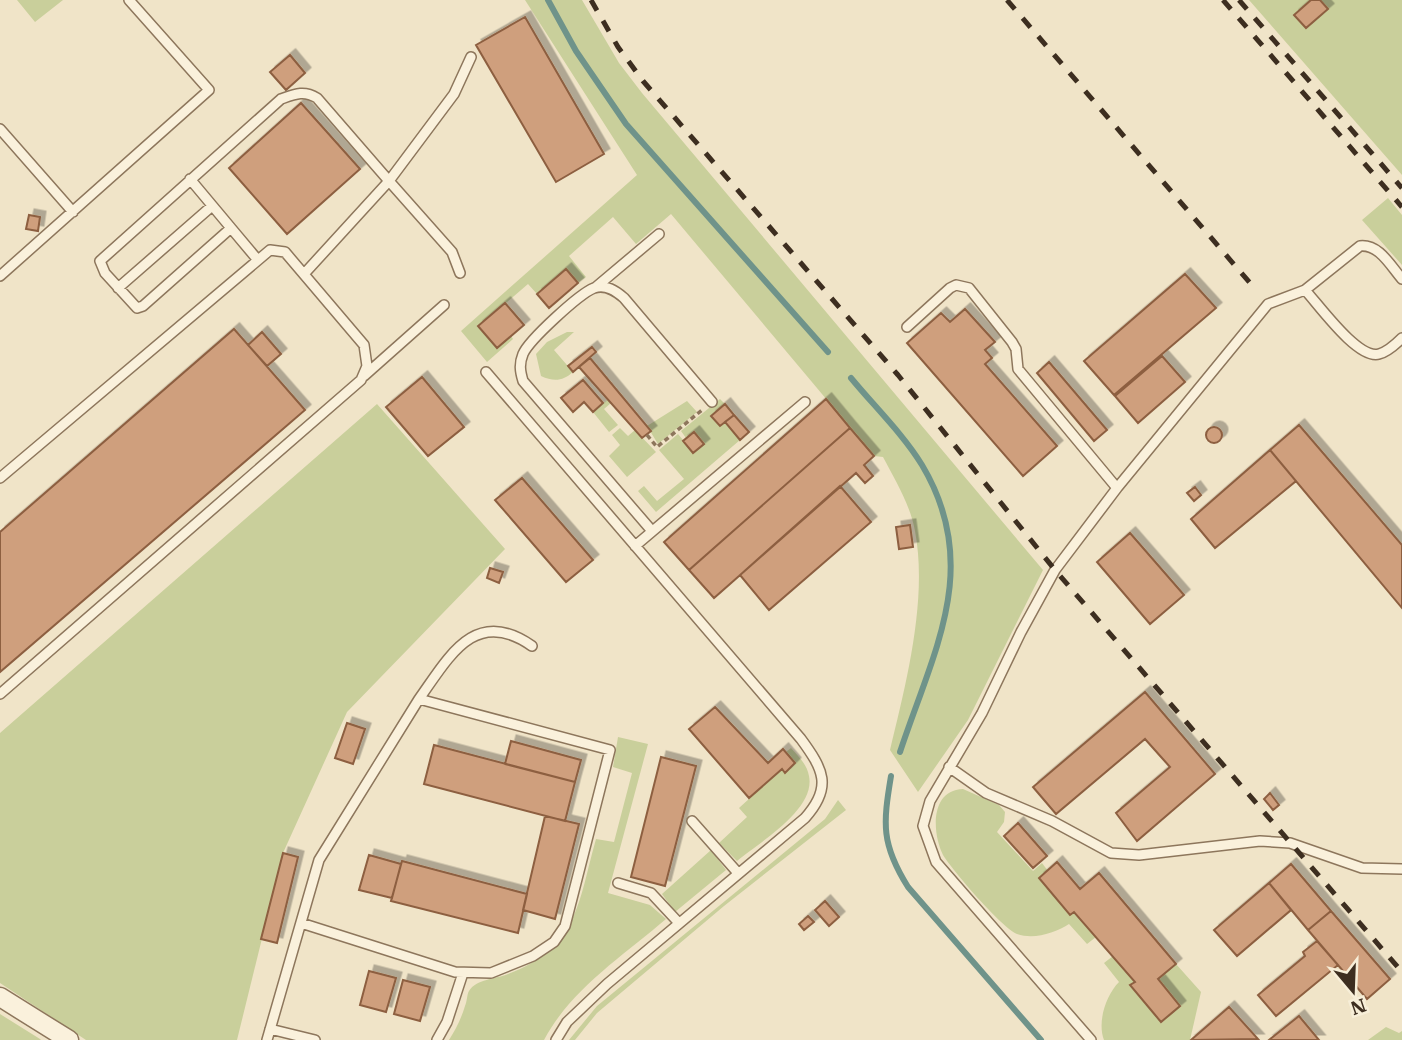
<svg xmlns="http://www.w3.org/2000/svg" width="1402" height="1040" font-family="'IBM Plex Serif',serif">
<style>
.green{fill:#c9cf9b}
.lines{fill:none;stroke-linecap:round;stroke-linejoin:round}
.stream{stroke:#6f938a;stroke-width:6}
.building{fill:#cf9f7d;stroke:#8d5f41;stroke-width:2;filter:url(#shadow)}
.lane-casing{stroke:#8d765c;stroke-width:12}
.street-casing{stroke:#8d765c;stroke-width:21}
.path{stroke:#8d765c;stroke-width:3.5;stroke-dasharray:5 3.5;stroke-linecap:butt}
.lane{stroke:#faf1dc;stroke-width:9}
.street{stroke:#faf1dc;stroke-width:18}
.rail{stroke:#3d2e20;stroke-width:5;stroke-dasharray:12 12;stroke-linecap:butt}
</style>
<defs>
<filter id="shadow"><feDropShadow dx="5.5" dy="-5.5" stdDeviation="0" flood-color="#0004"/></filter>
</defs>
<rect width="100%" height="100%" fill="#f0e4c8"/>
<path class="green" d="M17 0H63L35 22Z
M525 0H582L619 63 642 93 1043 570 968 720 918 792 890 750C906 684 928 599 915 531 910 504 895 480 883 457L874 456 671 214 636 244 613 217 569 256 586 277 578 283 566 270 537 294 528 284 479 326 497 348 511 336 513 339 487 362 461 331 637 175Z
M1249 0H1402V175Z
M1388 198 1402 215V265L1362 220Z
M567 332H574L554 350 573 372C563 381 554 382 541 376L536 354 547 342Z
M608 399 611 403 604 409 618 425 609 432 593 412Z
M720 399 725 404 712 416 720 426 725 422 740 440 656 512 638 491 644 486 657 501 684 479 659 450 678 434 694 453 704 443 694 432 686 438 681 431Z
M687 401 697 412 658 444 647 426Z
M377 404 505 549 347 712 283 853 237 1040H86L0 983V733Z
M620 428 628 436 635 430 656 452 627 477 609 456 620 445 612 435Z
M618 737 648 744 608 893 650 905 666 919C623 956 571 989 544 1040H449C456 1029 461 1019 465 1006 467 1002 467 994 469 991 476 979 496 979 508 974 578 948 578 903 596 839L614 842 632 773 613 767Z
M791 748C798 756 807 764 809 776 816 809 760 842 737 861L719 843 747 817 739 808 782 769 785 772 795 763 786 752Z
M963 789 999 805 1005 812 1004 822 997 832 1033 871 1042 863 1048 871 1039 879 1070 914 1074 912 1096 937 1087 944 1069 924C1055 933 1034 940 1017 934 1002 928 952 870 943 855 932 833 930 790 963 789Z
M838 800 846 810 724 906 597 1013 575 1040H569L597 1006 825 819Z
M711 850 726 870 675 912 662 894Z
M1113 956 1135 982 1130 986 1161 1022 1180 1006 1158 979 1176 964 1201 992 1190 1040H1104C1097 1022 1106 995 1119 982L1104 963Z
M0 1014 40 1039 41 1040H0Z
M1386 1027 1399 1033 1402 1031V1040H1368Z"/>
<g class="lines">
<path class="stream" d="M548 0 576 51 626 124 828 352
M851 378C874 406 903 434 922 465 983 567 933 652 900 752
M891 776C883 824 881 844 908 887L1041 1040"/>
</g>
<path class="building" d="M1311 0H1320L1328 9 1306 28 1294 15Z
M525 17 604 154 556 182 476 45Z
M290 55 305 73 286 90 270 72Z
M301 103 360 169 287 234 229 168Z
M29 215 40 217 38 231 26 229Z
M566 269 578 283 549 308 537 294Z
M1185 274 1216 308 1114 395 1084 361Z
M505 303 524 325 497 348 478 326Z
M965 309 995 342 985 350 992 358 985 364 1057 446 1023 476 907 343 941 313 950 322Z
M234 329 305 410 0 672V532Z
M262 332 281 354 267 366 248 345Z
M592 347 596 352 573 372 568 366Z
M1162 356 1185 382 1138 423 1115 396Z
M590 358 651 431 642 438 579 367Z
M1049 362 1107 430 1094 441 1037 373Z
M422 377 464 427 428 456 386 407Z
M583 380 603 403 593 412 584 402 573 412 561 398Z
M826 399 850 428 689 570 664 542Z
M725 404 734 415 720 426 711 416Z
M734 415 749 432 740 440 725 422Z
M1299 425 1402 545V608L1270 450Z
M1206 435a8 8 0 1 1 16 0a8 8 0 1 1-16 0Z
M850 428 874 456 864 465 873 476 865 483 856 473 714 598 689 570Z
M694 432 704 444 693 453 683 441Z
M1270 450 1296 481 1215 548 1191 519Z
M522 478 593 560 566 582 495 500Z
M840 486 871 522 769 610 740 575Z
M1195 487 1201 495 1194 501 1187 493Z
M910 525 913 547 899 549 896 527Z
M1130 533 1184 595 1150 624 1097 562Z
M490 568 503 572 499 583 487 578Z
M1145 692 1215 774 1137 841 1116 813 1170 767 1145 739 1056 814 1033 787Z
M715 707 768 763 783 749 795 763 785 773 782 769 749 798 689 729Z
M347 723 365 729 353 764 335 758Z
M511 741 581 760 575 782 505 764Z
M434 745 575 782 565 821 424 784Z
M661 757 696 766 665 886 631 877Z
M1270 793 1279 805 1273 810 1264 799Z
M545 816 579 824 555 919 523 910Z
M1018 823 1047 856 1033 868 1004 836Z
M283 853 298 857 277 943 261 939Z
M369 855 401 864 392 898 359 890Z
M402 861 527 894 518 933 391 901Z
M1057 862 1080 889 1099 873 1176 964 1158 979 1180 1006 1161 1022 1130 985 1135 982 1074 912 1070 915 1039 878Z
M1291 864 1331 911 1308 930 1269 883Z
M1269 883 1291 910 1237 956 1214 930Z
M825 901 839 917 829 926 815 910Z
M1331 911 1390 979 1367 999 1308 930Z
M808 916 814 922 804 930 799 924Z
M1317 941 1338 965 1276 1016 1258 995 1305 956 1303 952Z
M369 971 396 978 386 1012 360 1005Z
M403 980 430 987 420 1021 394 1014Z
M1229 1007 1258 1039 1191 1040Z
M1299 1016 1319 1040H1269Z"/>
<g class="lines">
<g class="lane-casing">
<path id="lane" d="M0 129 73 212
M190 179 231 228
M257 259 231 228 143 306 137 308 105 273 100 261 281 99C295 94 304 90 317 98L389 181 454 94 471 57
M304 274 389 181 452 252 460 273
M0 276 209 90 129 0
M596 287 659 234
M118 288 212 206
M1305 290C1319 305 1358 360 1379 354 1387 352 1396 344 1402 338
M907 327 950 288 956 285 969 288 1012 342 1016 349 1018 369 1117 488
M486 372 801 739C823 769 833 787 805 818L607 984 567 1022 556 1040
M364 376 444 305
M0 478 270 250 285 252 364 345 367 366 361 380 0 694
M652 531 523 381C520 371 519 364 523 354 529 340 579 294 594 288 606 284 616 291 624 298L712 402
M635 546 805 402
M419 699C449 657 475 606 532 646
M949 767 986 793 1052 821 1111 853 1139 855 1260 841 1290 843 1362 868 1402 869
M692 821 738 873
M618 883 651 893 679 923
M270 1029 315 1040
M267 1040 319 860 419 699 610 750 565 926 554 942 533 956 491 973 455 972 301 923
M437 1040 447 1022 463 973
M1091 1040 936 862 923 826 930 801 982 713 1021 632 1055 570 1117 488 1268 304 1305 290 1360 246C1379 244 1390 265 1402 279"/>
</g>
<g class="street-casing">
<path id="street" d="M0 997 69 1040"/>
</g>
<path class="path" d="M647 435 657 447 702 410"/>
<use href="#lane" class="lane"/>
<use href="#street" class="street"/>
<path class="rail" d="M591 0 618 47 643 81 898 375 1055 570 1402 972
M1007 0 1256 290
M1223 0 1402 207
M1239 0 1402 188"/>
</g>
<g transform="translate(1353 991) rotate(161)" stroke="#f7eed8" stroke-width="5" paint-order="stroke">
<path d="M0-5L12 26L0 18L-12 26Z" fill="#3d2e20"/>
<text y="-10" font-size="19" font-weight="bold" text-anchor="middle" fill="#3d2e20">N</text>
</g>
</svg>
